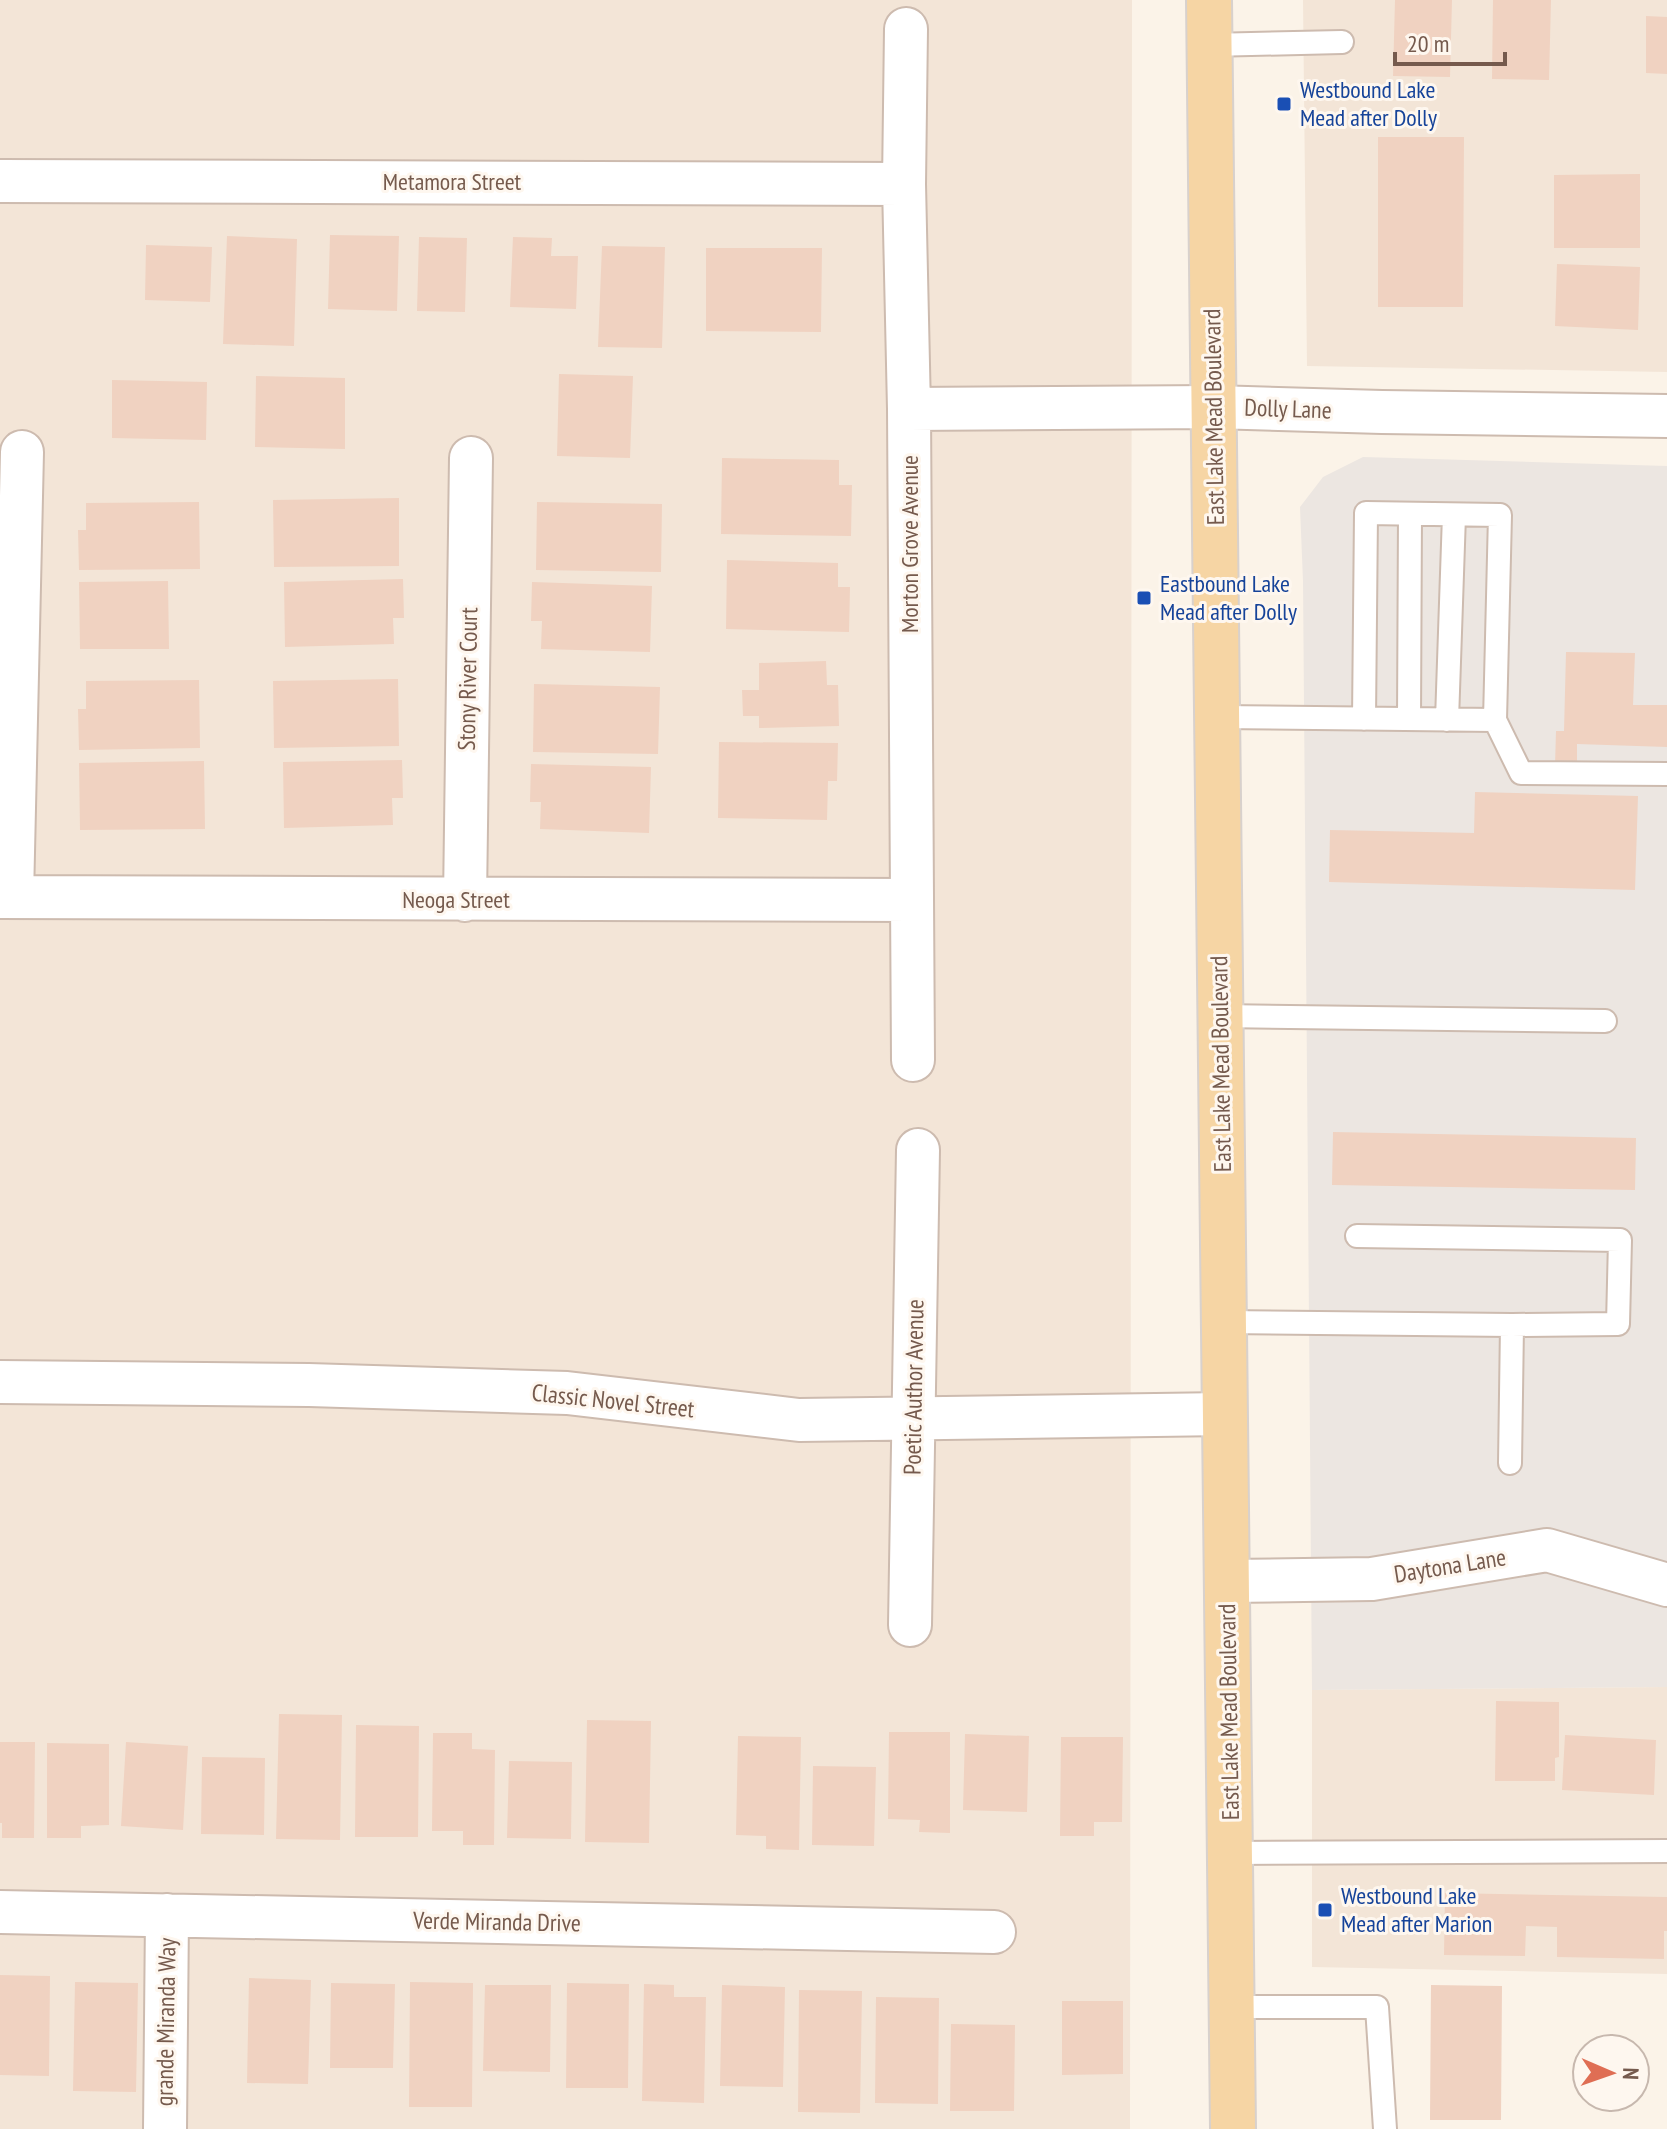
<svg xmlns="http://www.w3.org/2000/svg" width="1667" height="2129" font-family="'PT Sans Narrow',sans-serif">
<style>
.residential{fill:#f3e5d7}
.industrial{fill:#ece6e1}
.building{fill:#f0d2c1}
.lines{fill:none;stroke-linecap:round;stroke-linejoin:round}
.service-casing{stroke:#cdbbaf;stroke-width:26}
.minor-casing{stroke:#cdbbaf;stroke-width:46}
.primary-casing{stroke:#d8d1cd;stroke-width:48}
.service{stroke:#fff;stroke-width:22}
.minor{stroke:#fff;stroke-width:42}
.primary{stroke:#f6d5a4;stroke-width:44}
.transit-dot{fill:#1a4fb4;stroke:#fef7ef;stroke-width:3}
.labels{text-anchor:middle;stroke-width:6;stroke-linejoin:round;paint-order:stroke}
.transit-label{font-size:24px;fill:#164399;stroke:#fef7ef;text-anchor:start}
.street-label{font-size:24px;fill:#755a4d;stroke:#fef7ef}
</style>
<rect width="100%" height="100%" fill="#fbf3e8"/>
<path class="residential" d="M0 0H1132L1130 2129H0Z
M1303 0H1667V372L1307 366Z
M1667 1687V1974L1312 1967V1690Z"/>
<path class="industrial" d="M1363 457 1667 466V1687L1312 1690 1303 581 1300 507 1323 477Z"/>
<path class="building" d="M1395 0H1452L1450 77 1393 76Z
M1493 0H1551L1549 80 1492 79Z
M1646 16 1667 17V74L1646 73Z
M1378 137H1464L1463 307H1378Z
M1640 174V248H1554V175Z
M330 235 399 236 397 311 328 309Z
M227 236 297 239 294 346 223 344Z
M419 237 467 238 465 312 417 311Z
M513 237 552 238 551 256H578L576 309 510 307Z
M146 245 212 247 210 302 145 300Z
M602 246 665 247 662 348 598 347Z
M706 248H822L821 332 706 331Z
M1557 264 1640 267 1638 330 1555 326Z
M559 374 633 376 630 458 557 456Z
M256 376 345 378V449L255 447Z
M112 380 207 382 206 440 112 438Z
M722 458 839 460V485H852L851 536 721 534Z
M399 498V566L274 567 273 500Z
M199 502 200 569 79 570 78 530H86V503Z
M537 502 662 504 661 572 536 570Z
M727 560 838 563V587H850L849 632 726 629Z
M403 579 404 618H393L394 644 285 647 284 582Z
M168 581 169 649H80L79 582Z
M532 582 652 586 650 652 541 649 542 621H531Z
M1566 652 1635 653 1633 705H1667V747L1577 744V767L1555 766 1556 731H1564Z
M826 661 827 685H838L839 726 759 728V716H743L742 690H759V663Z
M398 679 399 746 274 748 273 681Z
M199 680 200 748 79 750 78 709H86V681Z
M534 684 660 687 658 754 533 752Z
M719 742 838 743 837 781H828L827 820 718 818Z
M402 760 403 798H392L393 825 284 828 283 762Z
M204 761 205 829 80 830 79 763Z
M531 764 651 767 649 833 540 829 541 802H530Z
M1475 792 1638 796 1635 890 1329 882 1330 830 1474 833Z
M1333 1132 1636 1138 1635 1190 1332 1185Z
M1496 1701 1559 1702V1757L1555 1758V1781H1495Z
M279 1714 342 1715 340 1840 276 1839Z
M587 1720 651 1721 649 1843 585 1842Z
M356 1725 419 1726 418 1837H355Z
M889 1732H950V1833L919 1832 920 1820 888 1819Z
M433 1733H472V1749L495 1750 494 1845H463V1831H432Z
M965 1734 1029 1736 1027 1812 963 1810Z
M1565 1735 1656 1740 1654 1795 1562 1790Z
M738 1736 801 1737 799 1850 766 1849V1836L736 1835Z
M1061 1737H1123L1122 1822H1094V1836H1060Z
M0 1742H35L34 1838H2V1823H0Z
M126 1742 188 1746 183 1830 121 1826Z
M47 1743 109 1744V1825L81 1826V1838H47Z
M202 1757 265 1758 264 1835 201 1834Z
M509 1761 572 1762 571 1839 507 1838Z
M813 1766 876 1767 874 1846 812 1845Z
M1445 1893 1667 1897V1931H1664V1959L1557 1957V1927L1526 1926 1525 1956 1444 1955Z
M0 1975 50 1976 49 2076 0 2075Z
M249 1978 311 1980 308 2084 247 2083Z
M75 1982 138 1983 136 2092 73 2091Z
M410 1982 473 1983 472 2107H409Z
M331 1983 395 1984 393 2068H330Z
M567 1983 629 1984 628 2088H566Z
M644 1984 674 1985V1997H706L704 2103 642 2101Z
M485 1985H551L550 2072 483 2071Z
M722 1985 785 1987 783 2087 720 2086Z
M1431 1985 1502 1986 1501 2120H1430Z
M799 1990 862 1991 860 2113 798 2112Z
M876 1997 939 1998 938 2104 875 2103Z
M1062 2001H1123V2074L1062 2075Z
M951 2024 1015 2025 1014 2111H950Z"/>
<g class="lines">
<g class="service-casing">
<path id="service" d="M1209 45 1342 42
M1217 717 1495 720 1500 515 1366 513 1364 719
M1409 719 1410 514
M1447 720 1454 515
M1495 720 1521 773 1667 774
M1221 1016 1605 1021
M1224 1322 1512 1325 1618 1324 1620 1240 1357 1236
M1510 1463 1512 1325
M1230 1853 1667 1851
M1232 2007H1377L1385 2129"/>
</g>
<g class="minor-casing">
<path id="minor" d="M906 29 904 184 909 409 913 1060
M0 181 904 184
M909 409 1214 407 1382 412 1667 416
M0 897 912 900
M12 897 22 452
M465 900 471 458
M0 1382 309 1385 567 1393 799 1420 1225 1414
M1227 1581 1372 1579 1547 1550 1667 1585
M910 1625 918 1150
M0 1912 994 1932
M165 2129 167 1915"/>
</g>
<g class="primary-casing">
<path id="primary" d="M1209 0 1233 2129"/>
</g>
<use href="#service" class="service"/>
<use href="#minor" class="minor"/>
<use href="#primary" class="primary"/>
</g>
<g class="transit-dot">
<rect x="1276" y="96" width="16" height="16" rx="4"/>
<rect x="1136" y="590" width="16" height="16" rx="4"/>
<rect x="1317" y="1902" width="16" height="16" rx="4"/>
</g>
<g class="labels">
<g class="transit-label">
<text x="1300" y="98">Westbound Lake<tspan x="1300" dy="28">Mead after Dolly</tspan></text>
<text x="1160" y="592">Eastbound Lake<tspan x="1160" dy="28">Mead after Dolly</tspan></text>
<text x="1341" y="1904">Westbound Lake<tspan x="1341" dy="28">Mead after Marion</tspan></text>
</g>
<g class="street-label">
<text x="452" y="190">Metamora Street</text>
<text transform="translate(1288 409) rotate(2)" y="8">Dolly Lane</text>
<text transform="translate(1214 417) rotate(-91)" y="8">East Lake Mead Boulevard</text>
<text transform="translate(910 544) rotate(-90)" y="8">Morton Grove Avenue</text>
<text transform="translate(468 679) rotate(-89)" y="8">Stony River Court</text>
<text x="456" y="908">Neoga Street</text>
<text transform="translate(1221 1064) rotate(-91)" y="8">East Lake Mead Boulevard</text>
<text transform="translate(914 1387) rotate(-89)" y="8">Poetic Author Avenue</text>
<text transform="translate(613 1401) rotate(6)" y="8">Classic Novel Street</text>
<text transform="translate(1450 1566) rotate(-9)" y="8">Daytona Lane</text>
<text transform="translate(1229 1712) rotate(-91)" y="8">East Lake Mead Boulevard</text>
<text transform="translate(497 1922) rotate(1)" y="8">Verde Miranda Drive</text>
<text transform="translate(166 2022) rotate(-89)" y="8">grande Miranda Way</text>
</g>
</g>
<g transform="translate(1611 2073) rotate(92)"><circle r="38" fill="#fef7ef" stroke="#c7b8ae" stroke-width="2"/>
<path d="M0-6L14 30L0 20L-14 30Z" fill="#df6e54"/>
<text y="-12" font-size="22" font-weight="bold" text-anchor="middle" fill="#755a4d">N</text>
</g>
<path d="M1395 52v12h110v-12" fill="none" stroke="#755a4d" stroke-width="4"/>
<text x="1407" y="52" font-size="24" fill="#755a4d" stroke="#fef7ef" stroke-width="6" paint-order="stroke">20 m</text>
</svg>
